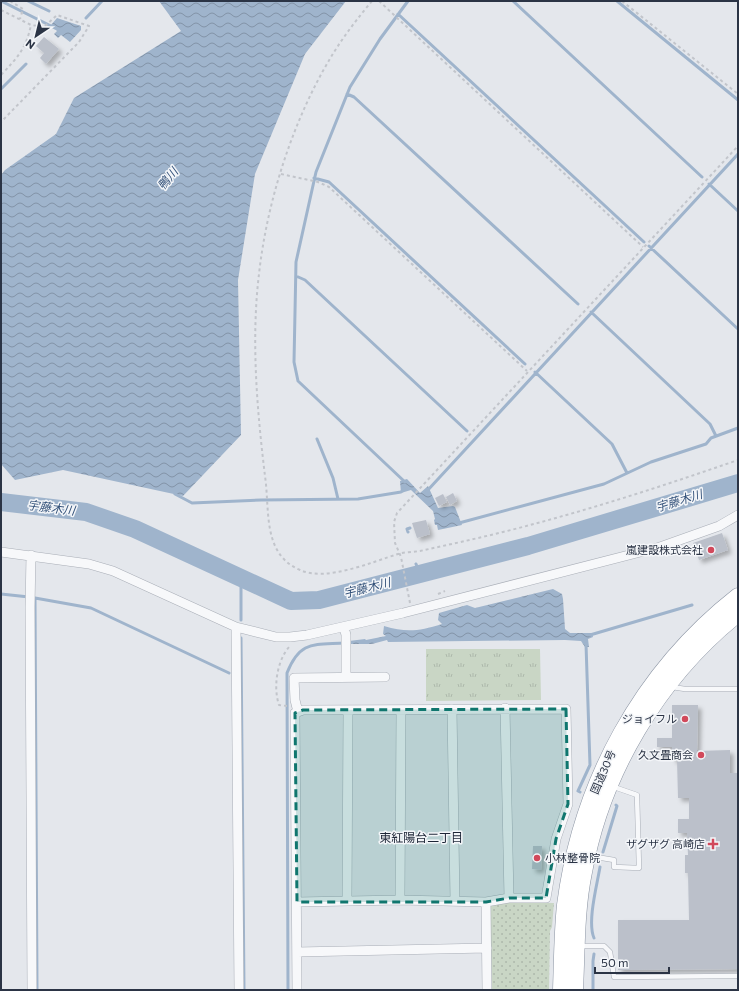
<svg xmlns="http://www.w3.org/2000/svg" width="739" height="991" font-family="Commissioner,'Noto Sans JP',sans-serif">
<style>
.grass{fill:url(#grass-tufts)}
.park{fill:url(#park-dots)}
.water{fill:url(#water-waves)}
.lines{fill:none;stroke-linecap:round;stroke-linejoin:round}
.stream{stroke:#9fb4cc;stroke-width:3}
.river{stroke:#9fb4cc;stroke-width:18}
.building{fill:#bbc0ca;filter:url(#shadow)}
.lane-casing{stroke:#a9aeb7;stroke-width:5.5}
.street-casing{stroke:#a9aeb7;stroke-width:10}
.highway-casing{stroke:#8b94a3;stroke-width:17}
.path{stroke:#c2c5cb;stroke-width:2;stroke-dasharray:3 3;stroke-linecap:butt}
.lane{stroke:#f7f8fa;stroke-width:4.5}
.street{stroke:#f7f8fa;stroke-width:9}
.highway{stroke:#fff;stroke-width:16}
.marked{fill:#0f766e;fill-opacity:0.2;stroke:#0f766e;stroke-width:3;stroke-dasharray:8 5;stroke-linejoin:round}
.poi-dot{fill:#d1495b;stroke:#f4f6f9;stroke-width:1.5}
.labels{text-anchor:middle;stroke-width:3;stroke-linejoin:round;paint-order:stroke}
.poi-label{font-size:11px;fill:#2b3445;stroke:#f4f6f9;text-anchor:end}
.street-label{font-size:11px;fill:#2b3445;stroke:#f4f6f9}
.water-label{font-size:12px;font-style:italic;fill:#34527a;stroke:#f4f6f9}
.neighbourhood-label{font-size:12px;fill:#1d2536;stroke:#f4f6f9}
</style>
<defs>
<pattern id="grass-tufts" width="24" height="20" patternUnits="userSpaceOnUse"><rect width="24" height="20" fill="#c9d6c5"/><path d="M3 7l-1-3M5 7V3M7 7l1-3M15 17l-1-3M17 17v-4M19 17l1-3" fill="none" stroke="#adb8ab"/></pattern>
<pattern id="park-dots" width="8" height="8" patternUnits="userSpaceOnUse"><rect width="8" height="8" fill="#c9d6c5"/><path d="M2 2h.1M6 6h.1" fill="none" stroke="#adb8ab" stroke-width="1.8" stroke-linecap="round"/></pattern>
<pattern id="water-waves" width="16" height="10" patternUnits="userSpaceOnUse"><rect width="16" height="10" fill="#9fb4cc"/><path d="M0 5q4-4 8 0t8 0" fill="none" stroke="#8293a7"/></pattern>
<filter id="shadow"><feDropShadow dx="3.5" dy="3.5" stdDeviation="2" flood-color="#0004"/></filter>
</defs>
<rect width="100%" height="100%" fill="#e4e7ec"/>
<path class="grass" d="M426 649H540L541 700 426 701Z"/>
<path class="park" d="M493 902 554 903 552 927 550 931 549 990H491L490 906Z"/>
<path class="water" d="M159 1H346L305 54 255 174 238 280 241 435 183 496 63 470 15 480 1 464V175L5 170 56 134 74 98 181 31Z
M57 18 81 26V30L70 42 61 35 58 38 54 34 57 31 52 27 53 26 51 25Z
M407 479 420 493 428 486 438 508 453 506 455 507 462 525 438 530 437 525H435L434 520 435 519 433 511 411 490 401 493 400 481Z
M553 589 562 594 563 599 565 629 570 633H592L593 637 588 639 589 647H585L581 641 565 640 388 642 387 640 372 644H349V641L365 639 366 640 386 636 383 634 384 626C407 633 419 631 442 624L438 620 439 613 467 605 475 608Z"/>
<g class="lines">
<path class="stream" d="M1 1 55 28
M28 1 49 11
M513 1 702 177
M617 1 738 100
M398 14 644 242
M86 18 102 1
M1 89 26 64
M347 94 354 97 578 304
M314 178 329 182 525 364
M709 184 738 211
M649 246 738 329
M296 276 305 280 467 431
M591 312 710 424 716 436
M535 372 612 444 627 473
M317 439 333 478 338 499
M405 482 298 381 294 362 296 262 316 172 350 87 380 39 408 1
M427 491 738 154
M175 494 192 503 261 500 358 499 401 492 404 489
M459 523 604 484 651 462 706 444 711 438 738 428
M408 532 407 529 410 528
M416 564 420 574
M241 578V620
M1 594 29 597
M35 598 37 990
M35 598 91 608 229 673
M590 635 692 605
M241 638 244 990
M580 792 578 791 590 765 586 644
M603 852 617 806 616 805
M594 938C587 922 597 885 600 867
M288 990 287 673C300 640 314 645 345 643
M593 990V961L594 954"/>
<path class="river" d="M1 502 86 512 135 529 291 601 319 600 528 546 738 483"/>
</g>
<path class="building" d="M44 37 59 49 46 64 40 58 44 53 36 46Z
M453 493 457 501 450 505 446 497Z
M443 494 447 502 439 506 435 498Z
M426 520 430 534 417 538 412 523Z
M722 533 728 550 699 560 693 543Z
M672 705H698L697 751 730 750V773H737L738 969 618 970V920H689L688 873H685V855H688L687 833H678V819H689V798H678L677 760H673L672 747H657V738H672Z
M533 846H542L541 870 532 869Z"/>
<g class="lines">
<g class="lane-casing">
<path id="lane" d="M672 687 685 689H738
M590 856 614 860V867L639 868 637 795 614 787
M578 946H604L610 952 614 977 738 976"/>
</g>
<g class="street-casing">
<path id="street" d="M1 552 89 564 113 571 236 627 276 637H290L307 635 403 613 660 547 719 526 738 515
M31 555 30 607 32 990
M236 627 239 990
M344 627 346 635V677
M505 708 509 898
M452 709 455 901
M298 712 295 700 294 678 385 677
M400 900 401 710
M347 901 348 711
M486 902 487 990
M297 952 487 948
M297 990 295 713 303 710 566 709 568 804 556 839 546 898H509L486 902 400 900 297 902"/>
</g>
<g class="highway-casing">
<path id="highway" d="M561 990C562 962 562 933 565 905 581 783 641 672 738 596
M575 990C577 951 576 911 584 872 602 772 659 677 738 614"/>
</g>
<path class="path" d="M10 1 23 9 20 19
M372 1C357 19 343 37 331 57 293 120 267 201 259 274 251 340 257 410 265 476 270 510 262 554 300 570 326 582 372 562 398 554 405 552 413 552 420 551 447 545 475 539 503 532 583 512 660 487 738 460
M379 1 643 247
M622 1 738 94
M1 10 31 25 44 27 57 15 89 26 79 42 1 122
M1 75C17 58 26 49 31 25
M281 174 318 182 329 187 527 371
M438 594 445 591
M410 603 401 557 395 543 394 522 397 513 738 146
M287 706 279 705C273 687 277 661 289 647"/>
<use href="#lane" class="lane"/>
<use href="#street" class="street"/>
<use href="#highway" class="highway"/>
</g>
<path class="marked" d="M566 709 568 804 556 839 546 898H509L486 902H297L295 713 303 710Z"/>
<g class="poi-dot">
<circle cx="711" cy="550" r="4"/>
<circle cx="685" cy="719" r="4"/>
<circle cx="701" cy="755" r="4"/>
<path d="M711 838h4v4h4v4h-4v4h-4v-4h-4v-4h4z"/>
<circle cx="537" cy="858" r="4"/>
</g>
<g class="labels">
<g class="poi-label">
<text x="703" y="554">嵐建設株式会社</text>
<text x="677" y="723">ジョイフル</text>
<text x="693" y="759">久文畳商会</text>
<text x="705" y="848">ザグザグ 高崎店</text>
<text x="545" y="862" text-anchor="start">小林整骨院</text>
</g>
<g class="street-label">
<text transform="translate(603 772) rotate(-67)" y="4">国道30号</text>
</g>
<g class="water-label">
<text transform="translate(168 179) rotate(-50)" y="4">鴨川</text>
<text transform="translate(679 501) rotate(-17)" y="4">宇藤木川</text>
<text transform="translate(51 508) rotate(7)" y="4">宇藤木川</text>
<text transform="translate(367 588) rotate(-14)" y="4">宇藤木川</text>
</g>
<g class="neighbourhood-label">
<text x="421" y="842">東紅陽台二丁目</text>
</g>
</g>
<rect width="739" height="991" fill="none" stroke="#2b3445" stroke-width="4"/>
<g transform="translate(36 36) rotate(215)" stroke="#f4f6f9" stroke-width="3" paint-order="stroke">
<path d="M0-3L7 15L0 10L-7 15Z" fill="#2b3445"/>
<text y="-6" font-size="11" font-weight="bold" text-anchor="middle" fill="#2b3445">N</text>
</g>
<path d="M595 967v6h74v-6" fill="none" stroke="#2b3445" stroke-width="2"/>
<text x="601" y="967" font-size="12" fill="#2b3445" stroke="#f4f6f9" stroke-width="3" paint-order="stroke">50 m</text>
</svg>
